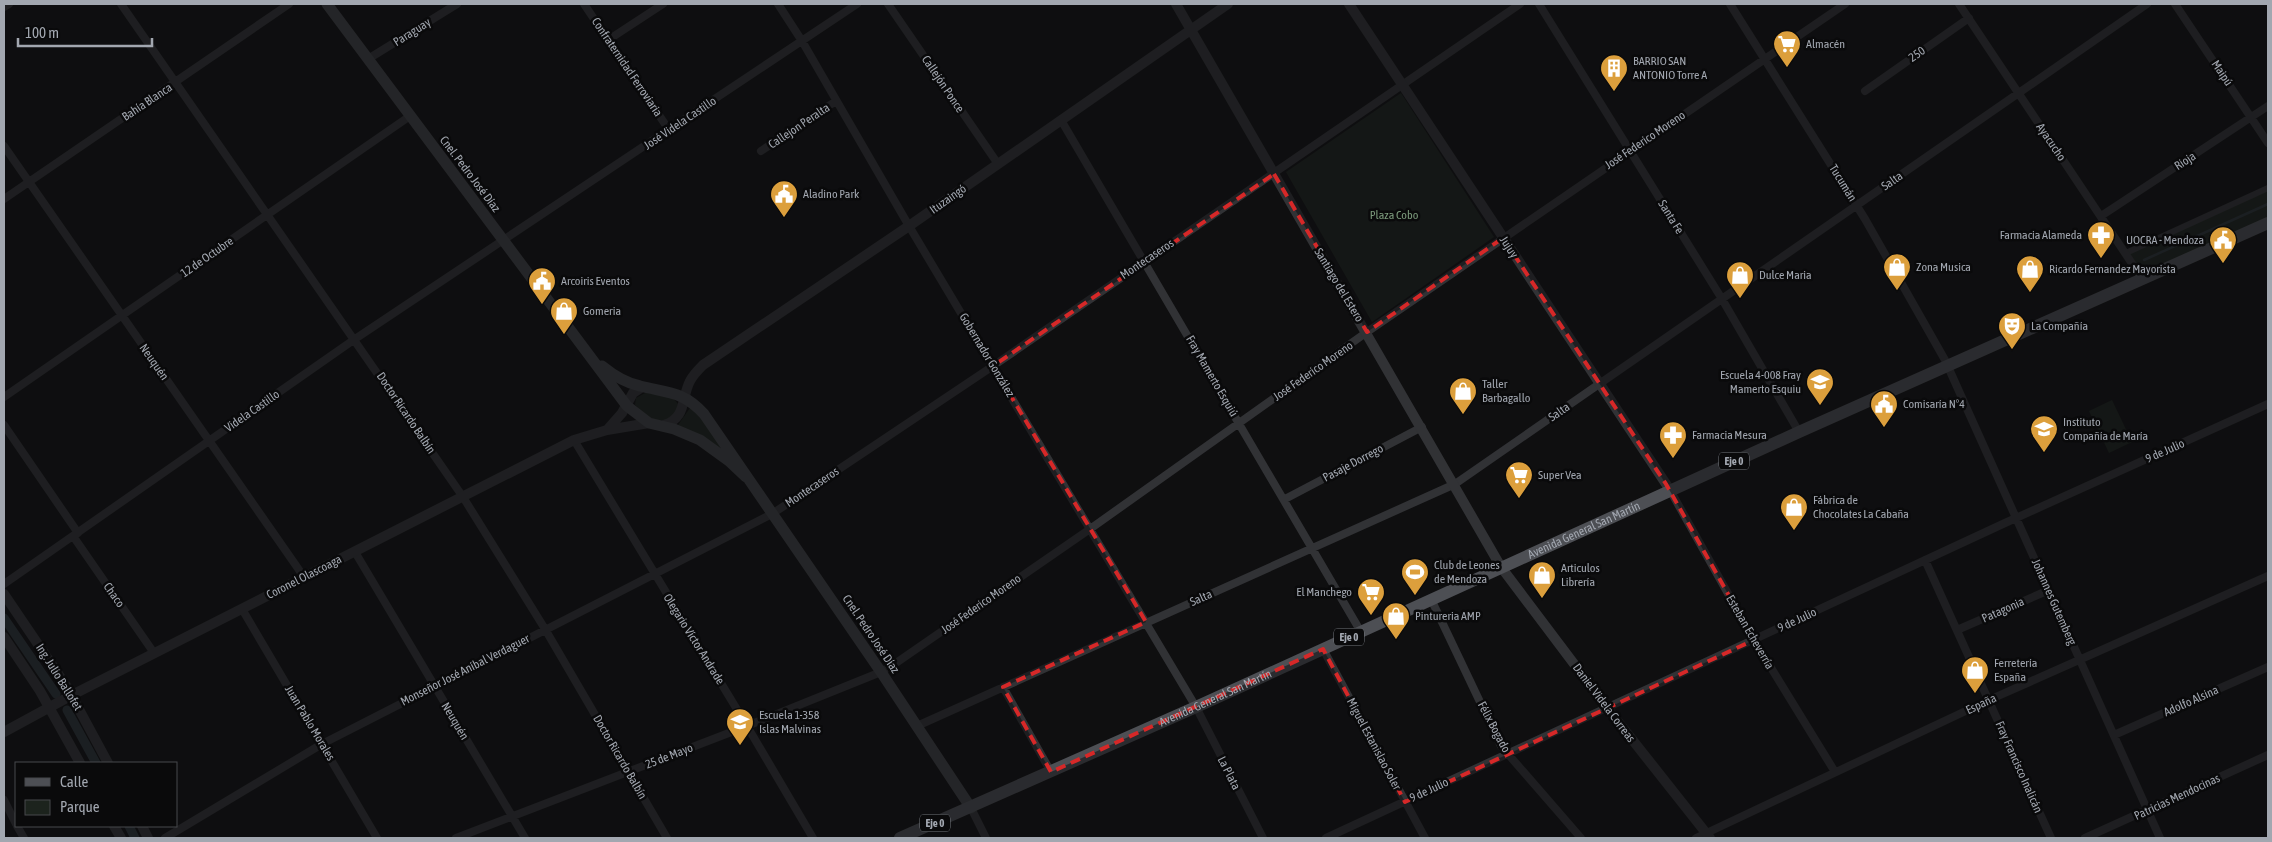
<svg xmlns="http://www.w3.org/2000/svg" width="2272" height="842" font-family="'Asap Condensed',sans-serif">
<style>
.green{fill:#1c231d}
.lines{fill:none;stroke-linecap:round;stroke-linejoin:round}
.stream{stroke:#2c3439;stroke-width:2.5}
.canal{stroke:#2c3439;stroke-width:9}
.pedestrian{stroke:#313235;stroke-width:6}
.minor{stroke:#313235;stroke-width:8}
.tertiary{stroke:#313235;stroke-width:10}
.secondary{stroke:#3f4145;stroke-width:11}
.primary{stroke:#4d4f54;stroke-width:12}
.marked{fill:none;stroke:#d62828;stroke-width:4;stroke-dasharray:10 6;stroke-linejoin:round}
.labels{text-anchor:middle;stroke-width:5;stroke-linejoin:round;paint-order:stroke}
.shield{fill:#0a0a0b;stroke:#74787e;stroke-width:1}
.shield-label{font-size:11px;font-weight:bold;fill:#a2a7b0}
.street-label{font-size:12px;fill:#a2a7b0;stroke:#0a0a0b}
.poi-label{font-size:12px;fill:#a2a7b0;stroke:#0a0a0b;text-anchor:start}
.park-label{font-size:12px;fill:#7b997b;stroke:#0a0a0b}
</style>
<rect width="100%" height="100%" fill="#0f0f10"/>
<path class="green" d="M1401 93 1494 237 1372 322 1286 172Z
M2268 188V223L2143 280 2126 253Z
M647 392 673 398 678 404 677 412 665 421 650 419 635 405 636 398Z
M2112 400 2132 442 2109 453 2089 411Z
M690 408 698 414 731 458 678 425Z"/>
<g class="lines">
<path class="stream" d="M2144 260 2268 204"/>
<path class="canal" d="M4 618 56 694
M67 710 96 763
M129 826 135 838"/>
<path class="pedestrian" d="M2126 253 2268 188"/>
<path class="minor" d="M121 4 463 497 545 629 667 838
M584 4 669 130
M778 4 802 41 909 226 1196 707 1263 838
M888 4 998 164
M1539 4 1722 299 1799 432
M1730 4 1865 219 1945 360 2160 838
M1959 4 2143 280
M2175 4 2268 143
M4 7 9 4
M608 40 663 4
M368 59 457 4
M1865 91 1969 18
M1061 120 1361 632
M4 146 304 577
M761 151 836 101
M4 199 289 4
M2101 216 2268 106
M4 397 410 116
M4 425 78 533
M574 440 747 726 813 838
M1670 490 1754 640 1835 772
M1285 499 1422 427
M73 536 154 653
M355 552 525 838
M1925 560 2051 838
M4 584 355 339 857 4
M1431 599 1501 746 1581 838
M242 609 377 838
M1957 630 2049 590
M1323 649 1425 838
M1003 687 1051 772
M917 726 1455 484 2147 4
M2114 735 2268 667
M4 800 16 824
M971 808 986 838
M17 826 24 838
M165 838 322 744 772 514 993 366 1520 4
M456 838 747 726 881 672 896 663 1090 529 1367 332 1845 4
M1326 838 2005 523 2268 404
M1696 838 1989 700 2268 576
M2085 838 2268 755"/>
<path class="tertiary" d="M1176 4 1501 567 1608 709 1710 838
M1349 4 1670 490
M664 425C687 418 681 398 690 381 693 375 698 370 703 365L909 226 1228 4
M607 430 622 413 633 393 642 387
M4 594 67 687 108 763
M4 637 40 691 80 763
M4 732 72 695 574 440 607 430 649 423
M114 826 121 838
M142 826 148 838"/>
<path class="secondary" d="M327 4 627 406 649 423 674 429 700 440 729 461 746 477
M602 366C613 375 626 383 640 386 668 393 683 391 704 414L881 672 971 808"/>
<path class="primary" id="s1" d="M900 838 1196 707 1799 432 2268 223"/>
</g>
<path d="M0 0H2272V842H0ZM1274 174 1367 332 1503 238 1666 484 1754 640 1405 802 1323 649 1051 772 1003 687 1146 622 993 366Z" fill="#0f0f10" fill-opacity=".55" fill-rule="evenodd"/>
<path class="marked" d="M1274 174 1367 332 1503 238 1666 484 1754 640 1405 802 1323 649 1051 772 1003 687 1146 622 993 366Z"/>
<defs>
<g id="supermarket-pin" transform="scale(1.4375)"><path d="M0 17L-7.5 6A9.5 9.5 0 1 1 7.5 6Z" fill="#dc9f3c" stroke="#0a0a0b"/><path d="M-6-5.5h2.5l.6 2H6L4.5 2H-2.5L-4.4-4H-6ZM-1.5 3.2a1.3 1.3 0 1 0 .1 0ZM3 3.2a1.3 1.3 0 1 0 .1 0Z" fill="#fff"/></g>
<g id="building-pin" transform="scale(1.4375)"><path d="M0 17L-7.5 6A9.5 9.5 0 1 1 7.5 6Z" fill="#dc9f3c" stroke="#0a0a0b"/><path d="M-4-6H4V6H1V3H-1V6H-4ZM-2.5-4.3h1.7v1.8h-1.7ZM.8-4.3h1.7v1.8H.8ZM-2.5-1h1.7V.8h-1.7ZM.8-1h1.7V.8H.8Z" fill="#fff"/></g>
<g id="civic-pin" transform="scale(1.4375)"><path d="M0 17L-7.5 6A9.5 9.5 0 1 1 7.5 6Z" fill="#dc9f3c" stroke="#0a0a0b"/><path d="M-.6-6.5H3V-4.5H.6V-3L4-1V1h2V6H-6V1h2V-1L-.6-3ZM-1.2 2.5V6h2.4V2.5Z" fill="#fff"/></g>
<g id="pharmacy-pin" transform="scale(1.4375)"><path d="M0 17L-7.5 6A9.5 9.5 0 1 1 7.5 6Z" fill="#dc9f3c" stroke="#0a0a0b"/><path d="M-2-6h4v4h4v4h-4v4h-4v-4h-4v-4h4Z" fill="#fff"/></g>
<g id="shop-pin" transform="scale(1.4375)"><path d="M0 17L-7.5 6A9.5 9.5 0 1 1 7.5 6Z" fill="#dc9f3c" stroke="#0a0a0b"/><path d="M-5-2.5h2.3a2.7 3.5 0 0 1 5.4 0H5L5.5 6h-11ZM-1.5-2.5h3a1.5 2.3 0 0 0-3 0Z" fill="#fff"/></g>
<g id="theatre-pin" transform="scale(1.4375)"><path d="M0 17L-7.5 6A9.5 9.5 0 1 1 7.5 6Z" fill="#dc9f3c" stroke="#0a0a0b"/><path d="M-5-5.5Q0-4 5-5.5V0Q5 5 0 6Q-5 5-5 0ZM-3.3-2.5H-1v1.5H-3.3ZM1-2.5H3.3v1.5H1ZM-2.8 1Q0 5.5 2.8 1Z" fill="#fff"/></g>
<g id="school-pin" transform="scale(1.4375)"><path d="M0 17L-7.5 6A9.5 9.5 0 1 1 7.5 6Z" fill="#dc9f3c" stroke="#0a0a0b"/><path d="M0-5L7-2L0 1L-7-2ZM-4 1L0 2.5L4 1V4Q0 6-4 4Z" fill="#fff"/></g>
<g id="stadium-pin" transform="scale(1.4375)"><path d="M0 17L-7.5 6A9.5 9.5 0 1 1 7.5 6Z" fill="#dc9f3c" stroke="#0a0a0b"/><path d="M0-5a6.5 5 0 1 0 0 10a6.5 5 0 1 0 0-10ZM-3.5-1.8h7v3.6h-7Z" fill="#fff"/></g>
</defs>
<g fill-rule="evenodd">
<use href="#supermarket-pin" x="1787" y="44"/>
<use href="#building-pin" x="1614" y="68"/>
<use href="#civic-pin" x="784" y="194"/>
<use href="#pharmacy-pin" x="2101" y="235"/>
<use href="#civic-pin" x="2223" y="240"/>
<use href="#shop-pin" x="1897" y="267"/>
<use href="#shop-pin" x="2030" y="269"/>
<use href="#shop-pin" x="1740" y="275"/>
<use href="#civic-pin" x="542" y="281"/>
<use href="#shop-pin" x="564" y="311"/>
<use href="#theatre-pin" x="2012" y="326"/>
<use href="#school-pin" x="1820" y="382"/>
<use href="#shop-pin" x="1463" y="391"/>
<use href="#civic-pin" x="1884" y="404"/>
<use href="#school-pin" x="2044" y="429"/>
<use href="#pharmacy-pin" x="1673" y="435"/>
<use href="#supermarket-pin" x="1519" y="475"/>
<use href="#shop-pin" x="1794" y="507"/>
<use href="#stadium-pin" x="1415" y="572"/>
<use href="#shop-pin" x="1542" y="575"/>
<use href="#supermarket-pin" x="1371" y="592"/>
<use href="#shop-pin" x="1396" y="616"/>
<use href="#shop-pin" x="1975" y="670"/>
<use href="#school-pin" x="740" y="722"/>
</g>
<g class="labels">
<g class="shield">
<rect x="1719" y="452.5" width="30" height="17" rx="4"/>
<rect x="1334" y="628.5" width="30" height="17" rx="4"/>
<rect x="920" y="814.5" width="30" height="17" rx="4"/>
</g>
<g class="shield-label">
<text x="1734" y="465">Eje 0</text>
<text x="1349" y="641">Eje 0</text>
<text x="935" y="827">Eje 0</text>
</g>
<g class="street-label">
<text transform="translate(412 32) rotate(-32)" y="4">Paraguay</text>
<text transform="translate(1917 54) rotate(-35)" y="4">250</text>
<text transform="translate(627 67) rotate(56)" y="4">Confraternidad Ferroviaria</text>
<text transform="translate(2222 73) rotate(56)" y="4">Maipú</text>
<text transform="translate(943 84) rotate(56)" y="4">Callejón Ponce</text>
<text transform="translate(147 102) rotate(-34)" y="4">Bahía Blanca</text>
<text transform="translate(680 123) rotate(-34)" y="4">José Videla Castillo</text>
<text transform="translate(799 126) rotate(-34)" y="4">Callejon Peralta</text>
<text transform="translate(1645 140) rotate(-34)" y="4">José Federico Moreno</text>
<text transform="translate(2051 142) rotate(56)" y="4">Ayacucho</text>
<text transform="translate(2185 161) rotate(-33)" y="4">Rioja</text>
<text transform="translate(470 174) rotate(53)" y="4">Cnel. Pedro José Díaz</text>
<text transform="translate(1892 181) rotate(-35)" y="4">Salta</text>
<text transform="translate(1843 183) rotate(58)" y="4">Tucumán</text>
<text transform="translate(948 199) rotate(-35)" y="4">Ituzaingó</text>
<text transform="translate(1671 217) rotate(58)" y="4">Santa Fe</text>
<text transform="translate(1509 247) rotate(57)" y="4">Jujuy</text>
<text transform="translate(207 257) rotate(-35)" y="4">12 de Octubre</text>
<text transform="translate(1147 259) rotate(-34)" y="4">Montecaseros</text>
<text transform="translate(1339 285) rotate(59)" y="4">Santiago del Estero</text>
<text transform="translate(987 355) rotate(59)" y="4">Gobernador González</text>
<text transform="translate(154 362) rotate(55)" y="4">Neuquén</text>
<text transform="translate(1313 371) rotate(-35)" y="4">José Federico Moreno</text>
<text transform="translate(1212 376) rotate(60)" y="4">Fray Mamerto Esquiú</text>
<text transform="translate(252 411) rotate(-35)" y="4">Videla Castillo</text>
<text transform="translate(1559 412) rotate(-35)" y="4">Salta</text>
<text transform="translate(406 413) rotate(56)" y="4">Doctor Ricardo Balbín</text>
<text transform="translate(2165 451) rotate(-24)" y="4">9 de Julio</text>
<text transform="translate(1353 463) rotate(-28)" y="4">Pasaje Dorrego</text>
<text transform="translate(812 487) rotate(-34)" y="4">Montecaseros</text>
<text dy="4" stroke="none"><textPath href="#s1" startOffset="750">Avenida General San Martín</textPath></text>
<text transform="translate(304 577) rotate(-27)" y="4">Coronel Olascoaga</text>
<text transform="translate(114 595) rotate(55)" y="4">Chaco</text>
<text transform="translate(1201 598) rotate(-24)" y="4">Salta</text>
<text transform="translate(2054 602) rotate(66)" y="4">Johannes Gutemberg</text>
<text transform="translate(981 604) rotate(-35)" y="4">José Federico Moreno</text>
<text transform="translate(2003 610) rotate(-24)" y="4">Patagonia</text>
<text transform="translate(1797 620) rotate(-25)" y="4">9 de Julio</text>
<text transform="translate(1750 632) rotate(60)" y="4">Esteban Echeverría</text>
<text transform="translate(871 634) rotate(56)" y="4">Cnel. Pedro José Díaz</text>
<text transform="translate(694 639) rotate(58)" y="4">Olegario Víctor Andrade</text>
<text transform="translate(465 670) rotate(-27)" y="4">Monseñor José Aníbal Verdaguer</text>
<text transform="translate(59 677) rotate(58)" y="4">Ing. Julio Ballofet</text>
<text dy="4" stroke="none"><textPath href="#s1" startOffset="345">Avenida General San Martín</textPath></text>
<text transform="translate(2191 701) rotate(-24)" y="4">Adolfo Alsina</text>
<text transform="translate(1604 703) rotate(53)" y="4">Daniel Videla Correas</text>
<text transform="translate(1981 704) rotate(-25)" y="4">España</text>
<text transform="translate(455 721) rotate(59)" y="4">Neuquén</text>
<text transform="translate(310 723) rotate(59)" y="4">Juan Pablo Morales</text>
<text transform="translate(1494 727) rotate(62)" y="4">Félix Bogado</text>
<text transform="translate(1374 744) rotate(62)" y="4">Miguel Estanislao Soler</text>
<text transform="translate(669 756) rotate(-21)" y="4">25 de Mayo</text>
<text transform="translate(620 757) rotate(60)" y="4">Doctor Ricardo Balbín</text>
<text transform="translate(2019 767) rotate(66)" y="4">Fray Francisco Inalicán</text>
<text transform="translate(1229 773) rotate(63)" y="4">La Plata</text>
<text transform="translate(1429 790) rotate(-25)" y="4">9 de Julio</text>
<text transform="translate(2177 797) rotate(-25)" y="4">Patricias Mendocinas</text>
</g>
<g class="poi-label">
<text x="1806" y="48">Almacén</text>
<text x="1633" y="65">BARRIO SAN<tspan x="1633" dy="14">ANTONIO Torre A</tspan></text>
<text x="803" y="198">Aladino Park</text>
<text x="2082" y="239" text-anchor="end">Farmacia Alameda</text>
<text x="2204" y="244" text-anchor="end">UOCRA - Mendoza</text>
<text x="1916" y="271">Zona Musica</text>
<text x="2049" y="273">Ricardo Fernandez Mayorista</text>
<text x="1759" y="279">Dulce Maria</text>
<text x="561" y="285">Arcoiris Eventos</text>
<text x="583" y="315">Gomeria</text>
<text x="2031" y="330">La Compañía</text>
<text x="1801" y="379" text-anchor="end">Escuela 4-008 Fray<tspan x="1801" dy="14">Mamerto Esquiu</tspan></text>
<text x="1482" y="388">Taller<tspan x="1482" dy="14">Barbagallo</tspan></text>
<text x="1903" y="408">Comisaría N°4</text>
<text x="2063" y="426">Instituto<tspan x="2063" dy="14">Compañía de María</tspan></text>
<text x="1692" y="439">Farmacia Mesura</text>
<text x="1538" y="479">Super Vea</text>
<text x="1813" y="504">Fábrica de<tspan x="1813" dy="14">Chocolates La Cabaña</tspan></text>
<text x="1434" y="569">Club de Leones<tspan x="1434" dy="14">de Mendoza</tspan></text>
<text x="1561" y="572">Articulos<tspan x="1561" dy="14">Librería</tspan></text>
<text x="1352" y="596" text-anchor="end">El Manchego</text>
<text x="1415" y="620">Pintureria AMP</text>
<text x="1994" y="667">Ferretería<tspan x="1994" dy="14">España</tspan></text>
<text x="759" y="719">Escuela 1-358<tspan x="759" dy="14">Islas Malvinas</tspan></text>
</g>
<g class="park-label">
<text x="1394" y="219">Plaza Cobo</text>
</g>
</g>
<rect width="2272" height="842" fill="none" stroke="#a2a7b0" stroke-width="10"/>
<rect x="15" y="762" width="162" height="65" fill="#0a0a0b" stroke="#47494d"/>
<rect x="25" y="778" width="25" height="8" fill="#4d4f54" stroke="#47494d"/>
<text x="60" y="787" font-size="15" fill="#a2a7b0">Calle</text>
<rect x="25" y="800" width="25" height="15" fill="#1c231d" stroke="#47494d"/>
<text x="60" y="812" font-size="15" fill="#a2a7b0">Parque</text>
<path d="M18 38v8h134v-8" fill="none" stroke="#a2a7b0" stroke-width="2.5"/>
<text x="25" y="38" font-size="15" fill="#a2a7b0" stroke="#0a0a0b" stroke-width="4" paint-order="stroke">100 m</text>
</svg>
